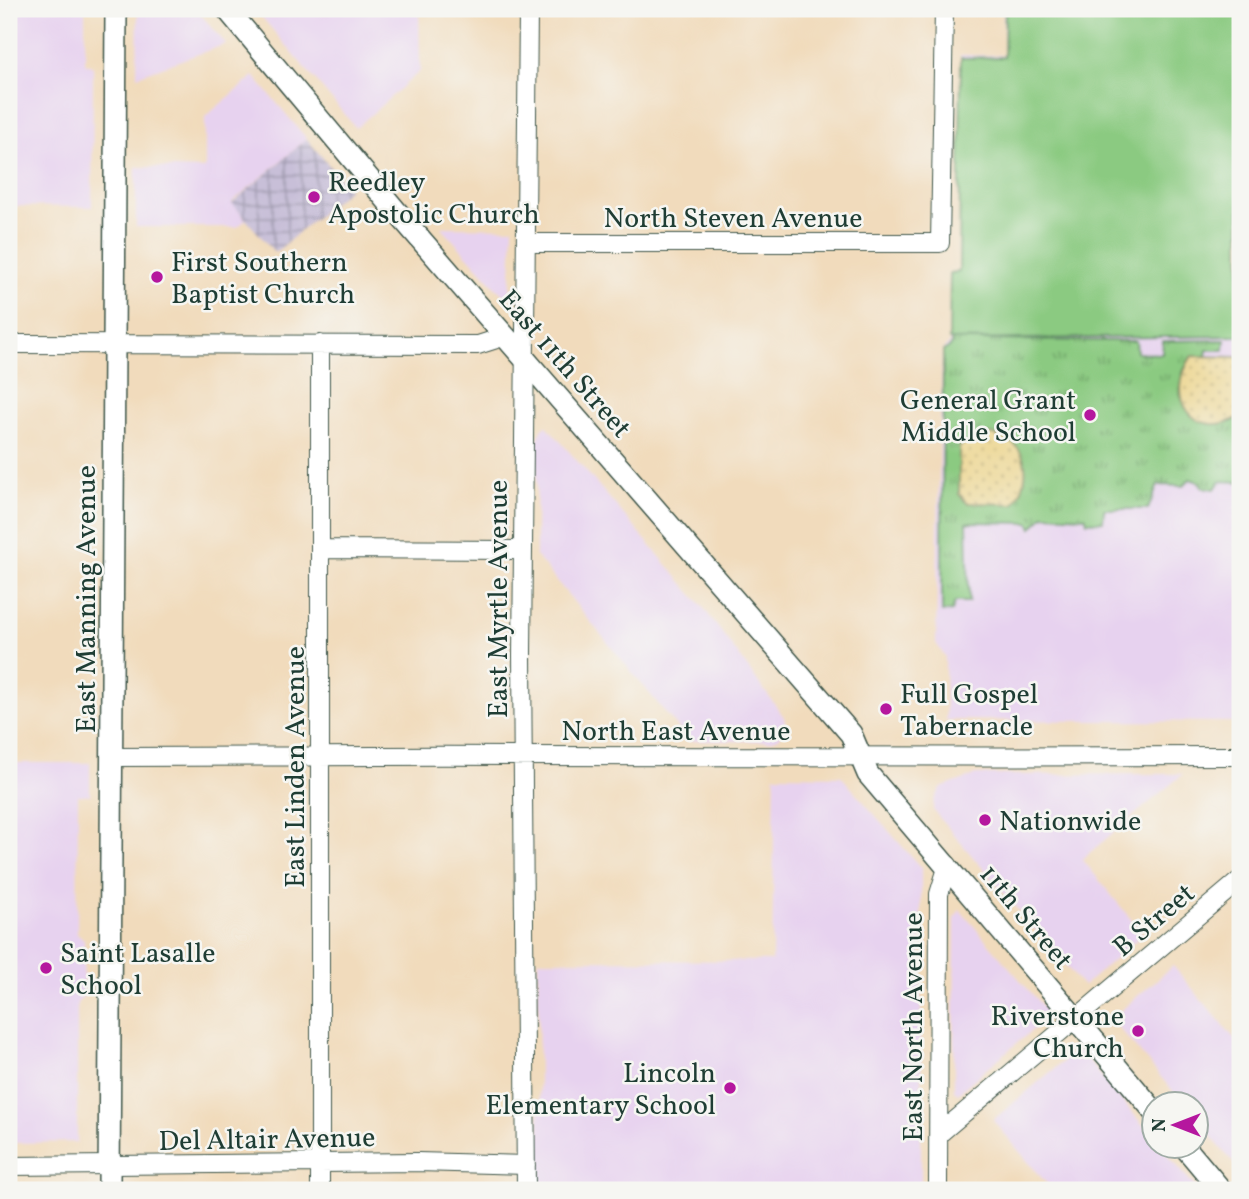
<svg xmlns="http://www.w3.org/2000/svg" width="1249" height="1199" font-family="Vollkorn,serif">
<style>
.built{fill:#e7d2ef}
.industrial{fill:url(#industrial-grid)}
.grass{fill:url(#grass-tufts);stroke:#55845a;stroke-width:2}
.sand{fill:url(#sand-dots);stroke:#868c69;stroke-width:2}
.park{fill:#8bca81;stroke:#55845a;stroke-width:2}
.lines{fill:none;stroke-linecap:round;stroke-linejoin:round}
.minor-casing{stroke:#3e5548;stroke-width:20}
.major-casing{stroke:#3e5548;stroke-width:24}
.minor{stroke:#fff;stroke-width:18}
.major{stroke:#fff;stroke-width:21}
.poi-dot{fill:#b5179e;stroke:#f6f6f2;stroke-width:2.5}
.labels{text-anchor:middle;stroke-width:5;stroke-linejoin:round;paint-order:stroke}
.poi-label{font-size:28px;fill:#1f3d34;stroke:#f6f6f2;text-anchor:start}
.street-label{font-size:28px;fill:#1f3d34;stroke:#f6f6f2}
</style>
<defs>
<pattern id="industrial-grid" width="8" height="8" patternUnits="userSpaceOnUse" patternTransform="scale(1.75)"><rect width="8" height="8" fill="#c8bfd8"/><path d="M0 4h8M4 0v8" fill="none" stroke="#a29cb0"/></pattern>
<pattern id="grass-tufts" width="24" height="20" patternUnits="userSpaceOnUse" patternTransform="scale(1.75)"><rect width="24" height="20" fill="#8bca81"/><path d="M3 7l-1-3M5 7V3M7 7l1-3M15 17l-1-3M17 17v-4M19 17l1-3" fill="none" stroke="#71a56a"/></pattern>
<pattern id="sand-dots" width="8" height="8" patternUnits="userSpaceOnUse" patternTransform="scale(1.75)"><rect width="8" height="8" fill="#eeda9e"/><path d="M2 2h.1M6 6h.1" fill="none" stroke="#ccbc89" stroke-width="1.8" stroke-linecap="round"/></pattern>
</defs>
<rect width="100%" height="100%" fill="#f6f6f2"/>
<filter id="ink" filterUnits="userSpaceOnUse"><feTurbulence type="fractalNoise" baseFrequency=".0143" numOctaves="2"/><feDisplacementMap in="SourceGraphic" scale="14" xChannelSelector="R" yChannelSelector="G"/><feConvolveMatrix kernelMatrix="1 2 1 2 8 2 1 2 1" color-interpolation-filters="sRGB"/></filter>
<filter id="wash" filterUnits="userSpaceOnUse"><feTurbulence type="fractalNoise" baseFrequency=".00686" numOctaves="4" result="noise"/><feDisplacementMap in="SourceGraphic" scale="28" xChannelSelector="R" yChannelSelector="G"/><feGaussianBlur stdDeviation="1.57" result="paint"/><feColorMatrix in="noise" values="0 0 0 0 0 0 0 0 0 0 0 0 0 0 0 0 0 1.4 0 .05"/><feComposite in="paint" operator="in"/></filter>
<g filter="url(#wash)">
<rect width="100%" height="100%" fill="#f1dbbc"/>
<path class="built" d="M9 9H85V63L93 67 92 207 9 206Z
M138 9H196L226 44 137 76Z
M255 9H419L420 71 356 128Z
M1003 9H1240V722L946 720 945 657 936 643 939 479 942 350 949 344V273L959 272 960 55H1003Z
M254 76 307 139 232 202 246 220 237 227H136V167L205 169V117Z
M441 227 513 228 510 297 504 296Z
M547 426 699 602 784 717 786 728 779 738 770 741H689L536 556 537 442 542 428Z
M9 763H90V795H78L77 934 84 940 83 997 77 1003V1142L9 1143Z
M1183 774 1082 859 1143 934 1083 986 933 810 934 801 941 788 976 775Z
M775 775 841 776 921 868V1190H540L538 960 772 961Z
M960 910 1050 1015 958 1093 954 1090 955 917Z
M1173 966 1240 1045V1171L1197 1119 1196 1104H1184L1111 1019Z
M1078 1049 1154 1138V1146L1161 1147 1198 1190H1052L993 1120Z"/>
<path class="industrial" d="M307 139 349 189 275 253 232 203Z"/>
<path class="grass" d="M1240 9 968 321 966 340 1136 341 1137 353 1162 354 1163 341 1225 340 1224 350H1207L1206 356H1192C1177 377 1176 395 1191 415L1231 422 1240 417V482L1220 481 1215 489 1202 487 1199 482 1190 479 1183 486 1158 485 1148 509H1104L1103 521 1087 522 1086 517 1044 515 1032 528 1029 523 967 522 969 602H955L952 611 942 612 943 351 951 346 952 275H959L1005 59Z"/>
<path class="sand" d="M1192 356 1237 357 1240 360V417C1193 442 1164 397 1192 356Z
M989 434C1029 439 1034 476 1014 504L967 503 959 494V446Z"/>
<path class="park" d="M1005 9H1240V336L949 340 950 273 959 272 961 58 1004 57Z"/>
</g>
<g filter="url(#ink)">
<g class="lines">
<g class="minor-casing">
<path id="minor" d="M526 243H940L944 9
M9 344 478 345 506 336
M320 549 523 550
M112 757C488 754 864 758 1240 756
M939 1134 1240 880
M9 1166 418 1162 526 1165
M320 1190V344
M526 1190 522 655 528 9
M938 1190 939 894 948 865"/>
</g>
<g class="major-casing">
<path id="major" d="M227 9 396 211 851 734 868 774 1154 1111
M1184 1146 1221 1190
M109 1190 116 9"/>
</g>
<use href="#minor" class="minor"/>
<use href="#major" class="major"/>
</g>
</g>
<g class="poi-dot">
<circle cx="314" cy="197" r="7"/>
<circle cx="157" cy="277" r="7"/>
<circle cx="1090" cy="415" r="7"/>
<circle cx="886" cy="709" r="7"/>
<circle cx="985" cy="820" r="7"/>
<circle cx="46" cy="968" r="7"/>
<circle cx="1138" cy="1031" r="7"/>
<circle cx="730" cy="1088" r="7"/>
</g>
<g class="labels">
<g class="poi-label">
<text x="328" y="191">Reedley<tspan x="328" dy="32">Apostolic Church</tspan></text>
<text x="171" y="271">First Southern<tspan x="171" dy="32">Baptist Church</tspan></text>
<text x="1076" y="409" text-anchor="end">General Grant<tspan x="1076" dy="32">Middle School</tspan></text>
<text x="900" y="703">Full Gospel<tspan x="900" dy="32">Tabernacle</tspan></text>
<text x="999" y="830">Nationwide</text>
<text x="60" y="962">Saint Lasalle<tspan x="60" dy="32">School</tspan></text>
<text x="1124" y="1025" text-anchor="end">Riverstone<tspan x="1124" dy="32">Church</tspan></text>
<text x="716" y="1082" text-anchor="end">Lincoln<tspan x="716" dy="32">Elementary School</tspan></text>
</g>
<g class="street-label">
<text x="733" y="227">North Steven Avenue</text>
<text transform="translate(566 363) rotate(49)" y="10">East 11th Street</text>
<text transform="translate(85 599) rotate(-90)" y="10">East Manning Avenue</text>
<text transform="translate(497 599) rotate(-90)" y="10">East Myrtle Avenue</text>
<text x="676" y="740">North East Avenue</text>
<text transform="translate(294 767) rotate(-90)" y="10">East Linden Avenue</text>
<text transform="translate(1027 916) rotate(50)" y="10">11th Street</text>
<text transform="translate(1153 919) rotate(-40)" y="10">B Street</text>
<text transform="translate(912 1027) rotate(-90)" y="10">East North Avenue</text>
<text transform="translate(267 1138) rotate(-1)" y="10">Del Altair Avenue</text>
</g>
</g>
<rect width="1249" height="1199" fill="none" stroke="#f6f6f2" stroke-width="35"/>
<g transform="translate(1175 1125) rotate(270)"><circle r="33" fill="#f6f6f2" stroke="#a0aca6" stroke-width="2"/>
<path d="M0-5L12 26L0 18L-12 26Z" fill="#b5179e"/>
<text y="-10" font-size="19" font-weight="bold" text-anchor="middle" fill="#1f3d34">N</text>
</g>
</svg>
